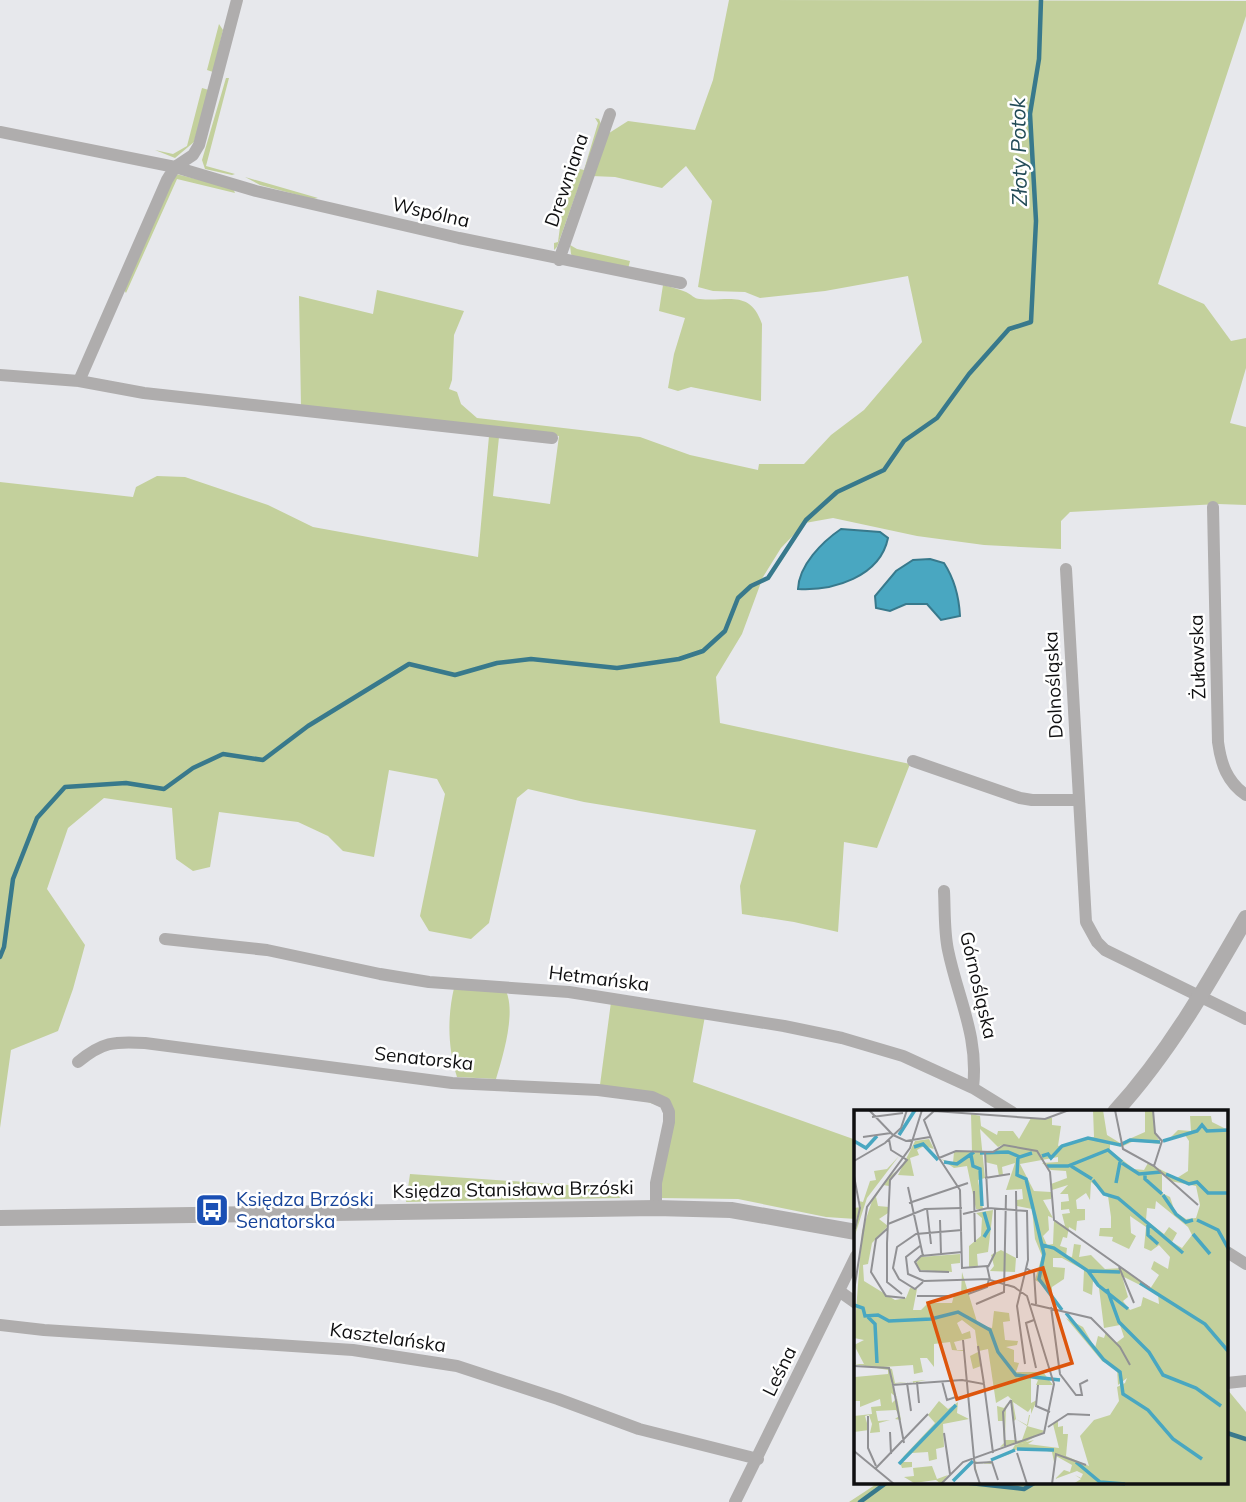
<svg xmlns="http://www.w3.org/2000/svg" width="1246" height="1502" font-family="Mulish,sans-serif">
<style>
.green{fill:#c3d09c}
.water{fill:#49a7c1;stroke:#38798c;stroke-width:2}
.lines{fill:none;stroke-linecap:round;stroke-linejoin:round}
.stream{stroke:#38798c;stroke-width:4.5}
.minor{stroke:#afadad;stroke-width:12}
.tertiary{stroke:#afadad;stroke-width:16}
.labels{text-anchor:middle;stroke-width:5;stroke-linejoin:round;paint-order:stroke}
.street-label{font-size:19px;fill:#0f0f10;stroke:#fff}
.transit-label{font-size:19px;fill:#164399;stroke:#fff;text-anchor:start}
.water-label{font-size:21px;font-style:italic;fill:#234c58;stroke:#fff}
.inset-river{fill:none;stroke:#49a7c1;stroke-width:3.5}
.inset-road{fill:none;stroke:#919194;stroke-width:2}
.view{fill:#dd550c;fill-opacity:0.15;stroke:#dd550c;stroke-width:3.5}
.inset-edge{fill:none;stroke:#0f0f10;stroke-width:3.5}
</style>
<rect width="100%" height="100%" fill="#e7e8ec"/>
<path class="green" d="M729 0 1246 1V16L1158 284 1204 304 1231 341 1246 338V368L1230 423 1246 427V505L1218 504 1070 512 1061 521V549L984 545 917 536 833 518 805 523 781 548 763 577 742 634 716 677 720 723 910 764 877 848 844 842 838 932 794 922 742 914 740 886 756 830 584 802 528 789 517 798 489 923 471 939 429 931 420 916 445 794 437 779 389 770 374 857 343 851 328 836 298 822 219 812 210 867 193 871 176 859 172 808 104 798 68 828 47 889 85 945 73 989 58 1031 11 1050 0 1128V482L133 497 136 487 157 476 185 477 268 505 313 527 478 557 489 436 499 437 493 496 550 504 559 436 301 406 299 296 373 314 377 290 464 311 454 335 452 380 449 389 457 392 461 404 477 418 640 437 690 455 758 470 759 464H804L831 435 864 410 922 342 908 276 825 291 760 298 745 292 713 291 698 287 712 201 686 166 662 188 615 177 592 176 606 135 628 121 695 130 713 80Z
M219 24 223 30 213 72 207 70Z
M226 78H229L206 166 235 174 232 175 205 169 202 160Z
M202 88 209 90 194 142 175 158 155 150 173 154 187 146Z
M595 118 599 119 601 124 557 247 554 250V243L558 242 568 166 584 170 598 123Z
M176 174 233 188 235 193 177 179 126 293 124 290 172 180Z
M245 177 318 198 313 199 260 185Z
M570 245 577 249 630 261 628 269 573 257 571 254Z
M663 285C671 287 679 289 686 292 691 294 694 299 700 299 728 302 750 289 762 324L761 401 691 387 678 391 668 388 674 354 685 318 659 311Z
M454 988 506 991C516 1013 503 1056 496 1079L457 1077C448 1049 447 1018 454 988Z
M611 1002 705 1016 693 1082 856 1140V1219L826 1217 738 1199 659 1198 673 1111 600 1085Z
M410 1174 597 1187 611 1190 621 1198 406 1202Z
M1227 1389 1246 1412V1502H849L878 1483H1227Z"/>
<path class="water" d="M841 529 880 532 888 538C880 577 833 591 798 589 799 565 822 542 841 529Z
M930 559 944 563C955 580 959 596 960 616L941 620 927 604H906L890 611 876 608 875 596 896 571 913 560Z"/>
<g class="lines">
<path class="stream" d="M0 957 4 947 13 879 37 818 65 787 126 783 164 789 193 768 223 754 263 760 308 726 409 664 455 675 497 663 531 659 617 668 679 659 703 651 725 631 738 598 751 586 768 578 806 520 837 492 884 470 904 441 937 418 969 374 1009 329 1031 322 1036 221 1030 114 1039 59 1041 0
M1227 1433 1246 1439
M970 1483 1024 1489 1034 1483
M860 1502 886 1483"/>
<path class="minor" d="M0 132 175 167 256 191 459 238 681 283
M175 167 193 155 199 145 237 0
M559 260 610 114
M0 375 79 381 167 180 175 167
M79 381 144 393 552 438
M1213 507 1218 742C1221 764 1227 782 1246 795
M1066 569 1086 922 1097 942 1105 950 1246 1019
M913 761 1020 798 1032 800H1079
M944 891C945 910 944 931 948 950 958 999 979 1036 973 1088
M165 939 267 950 380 974 429 982 569 992 784 1026 842 1038 903 1056 973 1088 1012 1112
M78 1062C102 1042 114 1041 145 1043L452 1083 598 1090 652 1097 665 1103 669 1112V1122L656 1183V1208
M1227 1252 1246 1264
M839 1291 856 1303
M0 1325 44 1330 353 1350 457 1366 558 1399 639 1429 758 1459
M1227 1383 1246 1381
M735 1502 856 1256"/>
<path class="tertiary" d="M1115 1112C1168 1054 1207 986 1246 918
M0 1218 656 1208 731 1210 856 1232"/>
</g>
<defs>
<g id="bus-square" transform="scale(1.75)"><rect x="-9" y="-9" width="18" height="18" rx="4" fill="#1a4fb4" stroke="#fff"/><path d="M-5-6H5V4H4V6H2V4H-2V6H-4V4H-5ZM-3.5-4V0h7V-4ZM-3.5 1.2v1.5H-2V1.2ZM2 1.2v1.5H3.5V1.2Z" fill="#fff"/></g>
</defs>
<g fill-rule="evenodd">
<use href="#bus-square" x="212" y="1210"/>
</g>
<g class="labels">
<g class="street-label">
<text transform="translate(566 180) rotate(-71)" y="7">Drewniana</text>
<text transform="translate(431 212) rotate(13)" y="7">Wspólna</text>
<text transform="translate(1197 657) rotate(-92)" y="7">Żuławska</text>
<text transform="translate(1053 685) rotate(-93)" y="7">Dolnośląska</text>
<text transform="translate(599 978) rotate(7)" y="7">Hetmańska</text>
<text transform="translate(979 985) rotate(77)" y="7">Górnośląska</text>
<text transform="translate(424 1058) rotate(6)" y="7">Senatorska</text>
<text transform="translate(513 1189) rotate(-1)" y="7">Księdza Stanisława Brzóski</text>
<text transform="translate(388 1337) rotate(8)" y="7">Kasztelańska</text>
<text transform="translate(779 1371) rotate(-64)" y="7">Leśna</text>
</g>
<g class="transit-label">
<text x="236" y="1206">Księdza Brzóski<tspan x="236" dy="22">Senatorska</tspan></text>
</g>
<g class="water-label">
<text transform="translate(1019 152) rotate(-91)" y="7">Złoty Potok</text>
</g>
</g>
<g transform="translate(854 1110)">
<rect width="374" height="374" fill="#e7e8ec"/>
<path d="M239 0H249L253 25 266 33 291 22V0H299L301 23 307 34 280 31 267 37 256 31V40L280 59 290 60 294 53 323 68 334 61 335 31 331 25 316 28 324 20 337 21 336 6H357L358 12 374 20V374H219L227 369 221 365 227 368 229 364 223 361 201 369 210 360 216 362 218 355 202 346 200 352 198 342 177 338 161 340 156 344 135 351 138 354 121 353 124 368 121 359V351L128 354 156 343 161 335 180 330 174 334 205 338 199 314 204 310V317L209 316V324H214L212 346 235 356 226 326 240 310 256 305 265 291 263 277 271 273 273 268 264 275 263 259 248 251 212 208 229 217 241 238 244 226 250 228 252 222 262 233 270 227 266 215 250 218 245 178 239 171 238 185 229 181 230 160 208 148H199V157L211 158 210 169 198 177V189L192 176 181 170 188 146 181 129 178 99 163 96V90L169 89 168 79 152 80 161 53 148 57 149 65 145 66 143 55 131 52V43L142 41 148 35 144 37 126 19 131 68 124 70 129 99H122L113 56 100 58 87 49 99 53 100 42H118L117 4 126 6 127 16 143 25 144 21H159L165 29 177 8H198V15L207 16 204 36 240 27ZM204 47V52L188 53 197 60 212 61 213 68 197 74 198 80 214 75 206 84H214L215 91 207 92V100L215 99 216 103 208 104 211 116 200 111 199 134 193 135 189 126 195 120 194 106 199 108 189 90 197 89V82L180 81 166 54ZM308 64 316 71 342 76 346 95 342 108 332 109 321 102 316 87 308 83ZM237 72 254 86 257 107V118H246L245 126 259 127 258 131 275 139 282 126 277 123 276 106 292 117 290 138 297 141 305 135 316 147 314 159 300 151 297 159 305 165 296 179 269 158 251 159 237 145 225 147 227 135 220 134 218 147 212 146 213 138 206 136 209 127 213 128 215 117 222 121 223 111 231 110V99H223L222 90 232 83 236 90ZM302 91 334 117 338 125 328 138 318 132 323 123 315 117 310 124 292 110 293 98 301 99ZM268 166 304 184 305 194 289 187 287 196 276 200 269 191 274 187ZM75 29 80 39 70 36 63 40 65 45 56 48 60 66 44 65 61 31ZM45 46 13 88 0 128 4 102 0 120V98L7 97 5 91 9 92 16 71 22 70 20 61 33 59ZM52 48 51 53 36 69 35 76 29 75 22 87 24 96 35 97 34 103 25 109 34 116 18 133 14 154 9 155 10 171 41 190 52 188 56 178 63 179 59 200H67L74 193H98L100 185 107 184 108 162 124 215 138 218 140 201 155 203 156 211 149 212 151 230 164 231 163 235 152 237 160 240V252L165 253 162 262H189L199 275H182L184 270 177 268V293L183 290 177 304V298L174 302 159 292 162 309 173 315 175 305H176L174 315 173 316 162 309 159 312 157 291 152 296 151 330H161L160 324H162L161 331 168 330 173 316 191 321 170 333 146 337 150 333 149 311H144L143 296 150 298 152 295 153 294 158 290 154 286 142 293 134 239 125 241 127 256 119 259 116 246 124 242 121 220 108 210 103 213 108 224 116 221 117 228 100 232 103 240H109V241L98 240 96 232 80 234V257L73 248H66L69 262 60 264 59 255 29 257 38 259 41 273 61 271 72 270 59 273V271L40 274 37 272 43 288 37 283 38 293 43 288 47 310 41 309 45 306 42 300 22 301 24 311 36 310 25 313 26 322 16 323 18 314 15 305 11 306 15 320 0 322V306L18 304 17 297 27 296 26 289 6 297V291H0L1 267 34 264V260L0 254V243L2 254H10L0 235 10 230 0 228 8 121 18 91 32 70 48 56ZM139 100 134 142 123 144 124 157 115 158V136L127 126 128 108 122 103ZM147 140 162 148 161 162 136 161 140 156 137 145ZM106 144V153L97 154 98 162 65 160 62 153 67 147ZM85 291 94 299 104 292 103 303 115 309 89 314 90 337 82 339 83 349 75 351 74 342 58 343 48 352H58V357L48 358 46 352 50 346 81 313 74 305ZM78 356 83 369 94 365 87 374 82 370 60 373 50 367 60 366 59 358Z" fill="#c3d09c" fill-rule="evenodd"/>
<path class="inset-river" d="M45 25 61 0M0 31 12 38 23 26M309 31 343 21 348 15 353 21 375 20M60 37 69 34 84 50M126 43 154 42 166 47 178 43M117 45 119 56 126 59 128 96M164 46 163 65 172 69 190 144 185 169 208 200M188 46 194 44 197 48 208 36 234 28 266 35 276 30 306 32M90 52 103 54 120 42M268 53 285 64 307 62M193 56H214L254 40 268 52M217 56 238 69M291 63V69L308 84M312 64 335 74 343 72 354 83H375M239 70 250 84 264 88 329 143M262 73 266 52M309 85 322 104 332 112 339 110M343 110 364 120 375 140M294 115V125L304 134M339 124 356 144M130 127 135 119 130 102M188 135 200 138 234 161 244 175 274 199M235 161 266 162M286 173 351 214 374 241M253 179 265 212 295 242 309 265 342 278 367 296M0 195 9 198 11 206 24 205 35 211 77 209 104 202 136 220 144 242 162 265 206 270M212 203 250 250 266 262 269 284 294 300 319 329 348 349M14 207 21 214 23 253M163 339 200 340M137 350 161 340M222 352 246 372 271 374M45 354 102 295M99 371 119 351"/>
<path class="inset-road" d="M15 0 39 25M261 0 269 39 300 56 344 95M299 0 301 23 308 31 300 56M18 7 49 3M39 25 52 31 76 27M9 27 37 23M35 29 37 40 53 50 36 70 33 133V172L48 184M131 42 134 98M85 48 102 41 139 42 150 35 183 41 196 62 200 110 296 178M0 51 31 33 47 18 53 0M0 66 6 98 1 119M131 68 156 64M54 77 69 146M120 81 121 132M162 81 163 148M55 93 114 73M73 99 77 134M109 104 134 98 173 101 174 150 163 196 171 254M86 110 87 144M34 114 71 99 108 98M34 118 22 129 17 162 32 186 51 188M66 136 52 147 54 164 70 171 135 169 133 177 114 184M134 157 141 143V98M265 157 280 193M172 158 180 163 182 194M95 162 66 161 61 152 67 146 108 142M69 172 61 179 45 169 39 158 43 137 62 124 108 120M0 181 13 97 56 38 68 0M63 186H99M122 194 150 182 152 85M177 194 237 208 266 237 276 255M197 197 206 264 222 285H228L226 274 234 270M180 210 172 213 182 258M109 230 121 359 126 374M124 236 130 274M0 256 35 258 39 275 108 270 130 274 139 343M88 271 93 290 102 287M63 272 65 293M53 273 57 301M39 275 50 333M184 275 182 296 196 302M157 290 162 334M14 306V338L22 356M194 317 214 304 236 305M36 322 37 344M90 323 96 364M151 336 149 302 157 290M0 341 40 374M163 343 173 374M121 353 138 352 144 370M22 358 74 304M87 374 109 352 190 323 200 274 173 186 160 177 136 170 133 156 108 158 106 80 85 48 70 10 80 1 191 9 215 0M198 374 202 344 232 355"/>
<path class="view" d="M189 158 218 253 103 289 74 193Z"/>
<rect width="374" height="374" class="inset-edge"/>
</g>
</svg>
